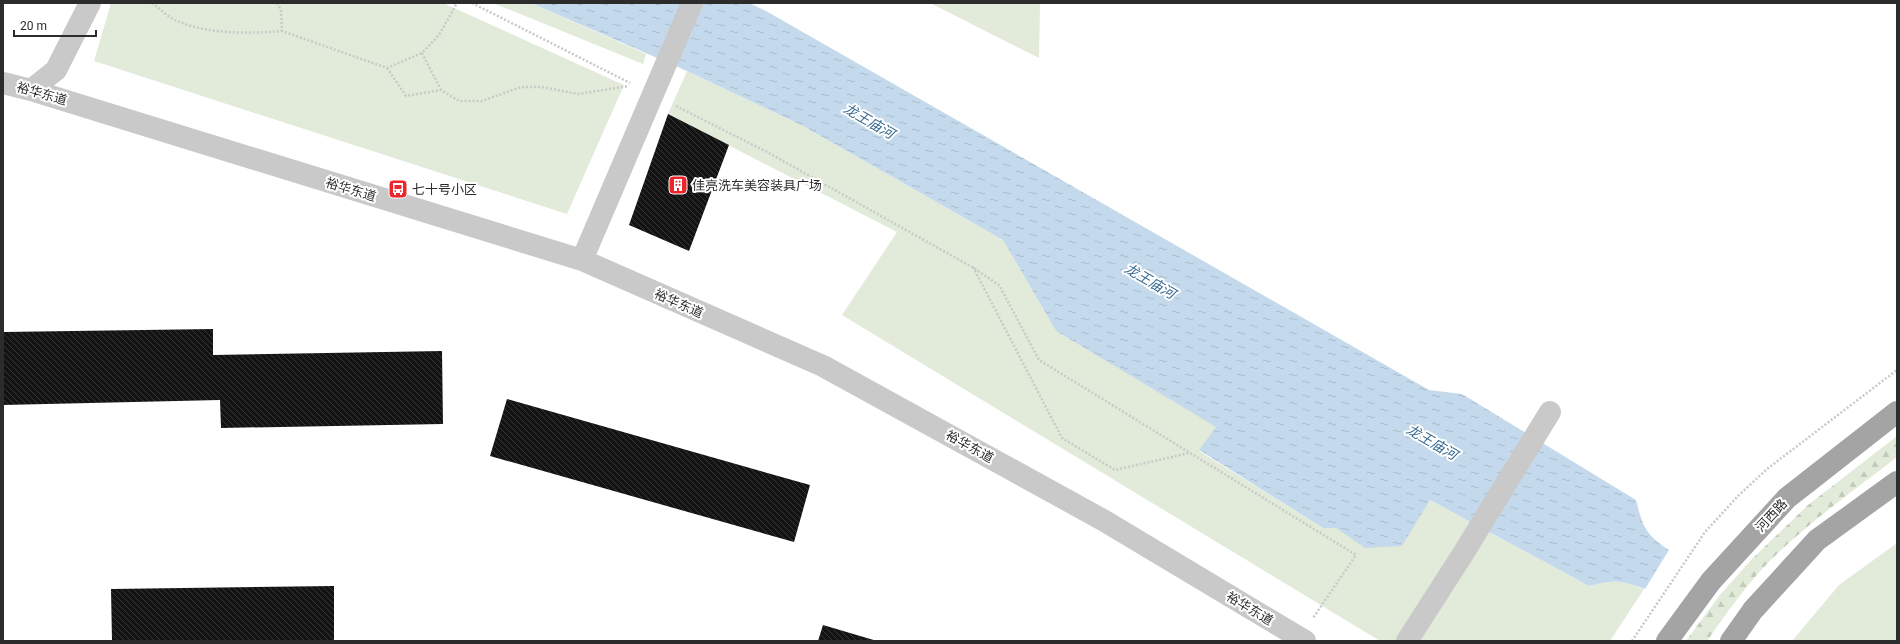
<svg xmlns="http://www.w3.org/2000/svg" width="1900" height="644" font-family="Roboto,'Noto Sans SC',sans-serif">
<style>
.green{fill:#e2ebd9}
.forest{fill:url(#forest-firs)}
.water{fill:url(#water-ripples)}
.building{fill:url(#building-back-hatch)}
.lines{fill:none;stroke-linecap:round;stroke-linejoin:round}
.path{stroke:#c9c9c9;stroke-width:2.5;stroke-dasharray:2 2;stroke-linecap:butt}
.minor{stroke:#c9c9c9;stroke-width:22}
.major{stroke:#a4a4a4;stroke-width:22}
.labels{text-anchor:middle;stroke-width:4;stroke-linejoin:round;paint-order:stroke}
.street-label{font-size:13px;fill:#2c2c2c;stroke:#fff}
.poi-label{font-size:13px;fill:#2c2c2c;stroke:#fff;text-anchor:start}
.water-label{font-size:14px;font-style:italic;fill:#386a91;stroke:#fff}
</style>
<defs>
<pattern id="forest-firs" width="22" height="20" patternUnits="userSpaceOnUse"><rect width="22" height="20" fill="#e2ebd9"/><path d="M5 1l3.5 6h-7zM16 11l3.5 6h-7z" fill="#c2caba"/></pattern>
<pattern id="water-ripples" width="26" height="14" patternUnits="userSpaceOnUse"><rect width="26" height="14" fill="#c4daec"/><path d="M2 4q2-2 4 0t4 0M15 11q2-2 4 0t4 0" fill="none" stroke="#a9bbcb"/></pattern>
<pattern id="building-back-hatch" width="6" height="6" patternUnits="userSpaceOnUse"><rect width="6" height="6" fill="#131313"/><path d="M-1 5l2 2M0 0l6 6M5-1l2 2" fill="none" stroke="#363636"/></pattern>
</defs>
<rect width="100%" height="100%" fill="#fff"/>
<path class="green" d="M111 3H443L624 85 567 214 94 61Z
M493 3H531L646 54 643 64Z
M930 3H1040L1039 58Z
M687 71 803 126 1003 240 1056 331 1217 427 1199 451 1323 528H1336L1430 500 1589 586C1611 580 1622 580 1644 589L1610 641H1380L842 315 897 232 668 114Z
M1897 543V641H1792L1839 585Z"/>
<path class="forest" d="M1897 436V457C1857 488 1815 518 1778 553 1751 578 1728 611 1707 641H1686L1719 596 1752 559 1808 505Z"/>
<path class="water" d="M531 3H749L766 11 1429 390 1462 394 1636 500C1643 527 1645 534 1669 550L1645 589C1621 580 1613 580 1589 586L1430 500 1402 546 1365 548 1336 528H1323L1199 450 1216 427 1056 331 1003 240 803 126 687 71Z"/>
<path class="building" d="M668 114 729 145 689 251 629 225Z
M213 329V355L442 351 443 424 221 428 220 400 3 405V332Z
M507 399 810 485 794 542 490 456Z
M334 586V641H112L111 589Z
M823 625 877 641H818Z"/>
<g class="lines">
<path class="path" d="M152 3C160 9 168 17 177 21 206 34 250 34 282 31
M277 3 281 10 282 31 387 68 422 53 439 35 457 3
M472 3 630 83
M422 53 441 90
M387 68 406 96 441 90 459 101H482L521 87H542L578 94 629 86
M676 106 767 152 972 267 999 285 1039 360 1356 555 1313 618
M973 267 1062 438 1115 470 1189 453
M1632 641 1705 532 1738 496 1767 469 1897 370"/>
<path class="minor" d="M3 83 31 90 582 260 823 366 1103 520 1305 641
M31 90 56 70 90 3
M582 260 692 3
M1407 641 1461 557 1550 412"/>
<path class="major" d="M1667 641 1711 581 1787 498 1897 412
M1731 641 1753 610 1817 540 1897 482"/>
</g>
<defs>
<g id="building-square" transform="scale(1)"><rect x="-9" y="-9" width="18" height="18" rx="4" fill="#ec262b" stroke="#fff"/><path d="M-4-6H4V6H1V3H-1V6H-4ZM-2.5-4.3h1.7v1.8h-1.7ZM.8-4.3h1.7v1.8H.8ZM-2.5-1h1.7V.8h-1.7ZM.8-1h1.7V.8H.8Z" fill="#fff"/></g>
<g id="bus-square" transform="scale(1)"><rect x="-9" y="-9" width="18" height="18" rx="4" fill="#ec262b" stroke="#fff"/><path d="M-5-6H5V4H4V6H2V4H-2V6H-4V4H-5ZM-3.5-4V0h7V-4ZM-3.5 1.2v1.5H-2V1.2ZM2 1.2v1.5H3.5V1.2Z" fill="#fff"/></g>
</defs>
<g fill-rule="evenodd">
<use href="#building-square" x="678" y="185"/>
<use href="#bus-square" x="398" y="189"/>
</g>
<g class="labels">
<g class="street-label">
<text transform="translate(42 93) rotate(16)" y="5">裕华东道</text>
<text transform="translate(351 189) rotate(17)" y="5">裕华东道</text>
<text transform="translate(679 303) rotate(24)" y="5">裕华东道</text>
<text transform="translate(970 446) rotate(29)" y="5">裕华东道</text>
<text transform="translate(1771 515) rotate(-47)" y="5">河西路</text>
<text transform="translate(1250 608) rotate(31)" y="5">裕华东道</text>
</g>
<g class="poi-label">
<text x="692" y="190">佳亮洗车美容装具广场</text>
<text x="412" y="194">七十号小区</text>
</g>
<g class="water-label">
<text transform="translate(869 121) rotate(30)" y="5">龙王庙河</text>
<text transform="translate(1150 281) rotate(30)" y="5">龙王庙河</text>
<text transform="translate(1432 442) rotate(30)" y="5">龙王庙河</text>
</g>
</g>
<rect width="1900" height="644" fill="none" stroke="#2c2c2c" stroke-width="8"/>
<path d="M14 30v6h82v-6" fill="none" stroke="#2c2c2c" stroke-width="2"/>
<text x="20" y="30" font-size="12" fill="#2c2c2c" stroke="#ffffff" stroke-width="3" paint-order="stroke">20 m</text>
</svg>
